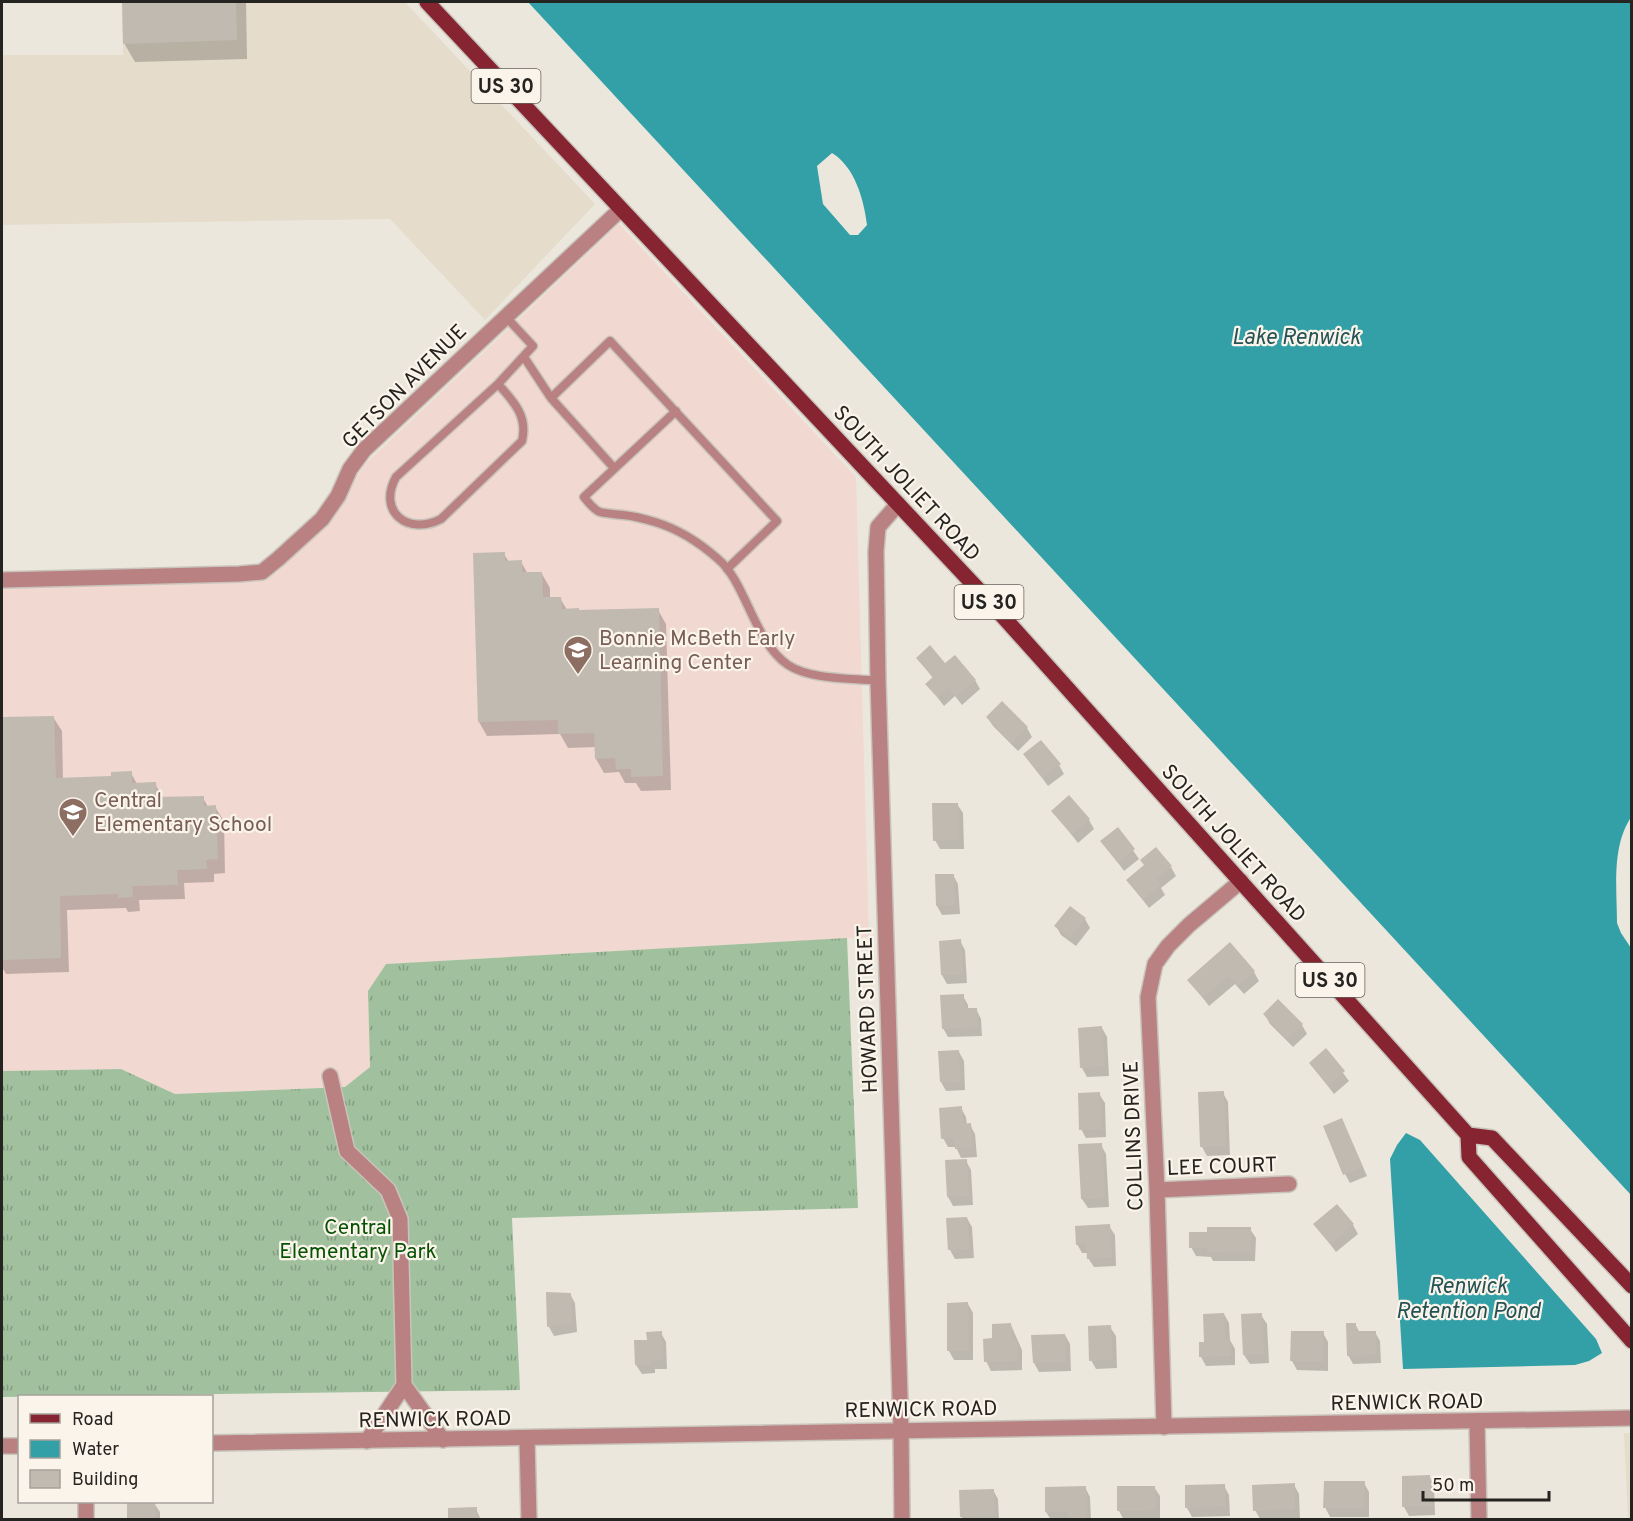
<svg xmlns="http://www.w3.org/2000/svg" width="1633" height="1521" font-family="Overpass,sans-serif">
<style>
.built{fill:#e5dccc}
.education{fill:#f1d8d0}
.grass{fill:url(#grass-tufts)}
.water{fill:#33a0a7;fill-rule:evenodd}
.shadow{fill:#0003}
.building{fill:#c0bab1}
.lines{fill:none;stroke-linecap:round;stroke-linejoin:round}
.service-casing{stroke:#c8c4bb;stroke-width:11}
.minor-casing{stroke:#c8c4bb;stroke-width:18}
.tertiary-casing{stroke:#c8c4bb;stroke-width:18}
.primary-casing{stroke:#c8c4bb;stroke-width:18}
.service{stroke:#b98182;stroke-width:8}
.minor{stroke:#b98182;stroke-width:15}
.tertiary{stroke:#b98182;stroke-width:15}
.primary{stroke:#862431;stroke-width:15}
.labels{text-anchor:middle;stroke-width:4.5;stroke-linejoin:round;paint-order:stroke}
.shield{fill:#faf4eb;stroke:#66625d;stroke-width:1.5}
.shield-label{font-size:20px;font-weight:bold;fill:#262420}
.street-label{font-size:21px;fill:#262420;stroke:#faf4eb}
.education-label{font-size:21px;fill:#785e54;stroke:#faf4eb;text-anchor:start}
.park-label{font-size:21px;fill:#055203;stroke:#faf4eb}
.water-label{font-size:22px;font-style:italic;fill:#245255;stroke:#faf4eb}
</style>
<defs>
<pattern id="grass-tufts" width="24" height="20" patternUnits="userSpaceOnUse" patternTransform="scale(1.5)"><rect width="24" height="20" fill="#a1c19e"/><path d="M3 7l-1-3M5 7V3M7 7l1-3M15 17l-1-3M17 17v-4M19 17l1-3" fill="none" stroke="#839d80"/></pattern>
</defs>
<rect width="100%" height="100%" fill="#ece7dd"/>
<path class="built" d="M122 2H405L595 204 485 320 390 219 2 225V55H123Z
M1624 1433H1631V1519H1628Z"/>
<path class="education" d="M619 224 856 477 869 937 386 964 368 991 370 1067 345 1087 175 1094 121 1069 2 1071V586L202 583 276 573 327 526 364 465Z"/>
<path class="grass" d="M847 938 858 1208 512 1218 520 1390 2 1397V1071L121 1069 175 1094 345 1087 370 1067 368 991 386 964Z"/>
<path class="water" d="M528 2H1631L1632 816C1611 845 1617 889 1617 923L1621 933 1631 948V1195ZM832 153C855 167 864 200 867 225L858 235H850L823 204 817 166Z
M1406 1133 1420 1140 1596 1339 1602 1353 1589 1361 1575 1365 1403 1369 1390 1159 1397 1145Z"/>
<path class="shadow" d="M123 2H246L247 59 135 62 124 43Z
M504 554 509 562H521L528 574H542L550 588V599L560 598 567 610 579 611 658 610 666 624 671 790 641 791 636 783H625L619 772 604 773 596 759V747L568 748 560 734 487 736 479 722Z
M917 658 945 665 975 680 980 689 962 705 955 696 944 706 927 684 933 678Z
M53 717 62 731 63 779 113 778 131 773 137 784H155L164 799 203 798 208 807H215L224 821 225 873 214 874V882L184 883 185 899 139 900 140 911 128 912 126 908 67 910 69 972 6 974 2 967V719Z
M987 717 1027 728 1032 737 1018 751 993 726Z
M1025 754 1059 765 1064 774 1048 786Z
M957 804 963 813 964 849H940L935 840Z
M1053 811 1089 820 1094 829 1078 843Z
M1118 829 1139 859 1124 871 1102 841Z
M1171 867 1176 876 1161 888 1165 895 1149 908 1128 881Z
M953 875 958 884 960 914 942 915 937 906Z
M1085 919 1090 928 1076 946 1061 935 1056 926Z
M960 941 965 950 967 983 947 984 942 975 940 942Z
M1254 972 1259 981 1244 994 1235 984 1209 1006 1189 980Z
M963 996 968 1005V1010L976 1009 981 1019 982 1036 948 1037 943 1028Z
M1265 1015 1302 1025 1307 1034 1293 1047 1270 1024Z
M1102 1028 1107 1037 1109 1076 1087 1077 1082 1068Z
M1326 1050 1349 1081 1334 1094 1310 1063Z
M959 1052 964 1061 965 1090 946 1091 941 1082Z
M1223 1093 1228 1102 1230 1155 1207 1156 1202 1147 1200 1094Z
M1099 1094 1105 1103 1106 1137 1086 1138 1081 1129Z
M961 1108 966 1117 967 1125H970L975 1134 977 1157 961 1158 956 1147H948L943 1138Z
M1342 1120 1367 1176 1350 1183 1345 1174Z
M1101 1145 1106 1154 1109 1207 1088 1208 1082 1199Z
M966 1161 971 1170 973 1205 953 1206 948 1197 946 1162Z
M967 1218 972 1227 974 1258 955 1259 950 1250 948 1220Z
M1315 1224 1353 1225 1358 1234 1336 1252Z
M1109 1226 1115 1235 1116 1266 1094 1267 1088 1258V1253H1082L1077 1244Z
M1250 1229 1256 1238 1255 1261H1213L1211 1257 1196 1256 1191 1247 1208 1233Z
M570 1294 575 1303 577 1332 554 1336 549 1327Z
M968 1304 973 1313V1360H954L949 1351Z
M1224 1314 1229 1323 1230 1340 1235 1349V1365L1206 1366 1201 1357 1200 1343H1205Z
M1261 1315 1267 1324 1269 1363 1250 1364 1244 1355Z
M1355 1324 1360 1333 1375 1332 1380 1341 1381 1363 1353 1364 1348 1355Z
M1011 1325 1022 1350V1370L991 1371 986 1361 994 1339Z
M1110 1327 1116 1336 1117 1368 1096 1369 1091 1360Z
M661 1333 666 1342 667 1369H655V1373L642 1374 636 1365 648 1342Z
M1323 1333 1328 1342V1371L1297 1370 1292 1361Z
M1065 1335 1070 1344 1071 1371 1039 1372 1034 1363Z
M1429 1476 1434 1485 1435 1515 1409 1516 1404 1507Z
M1364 1483 1369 1492V1517H1330L1325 1507Z
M1294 1485 1299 1494 1300 1518 1260 1519 1255 1510Z
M1224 1486 1229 1495 1230 1516 1192 1517 1187 1508Z
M1085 1487 1090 1497 1091 1520H1051L1046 1512Z
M1154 1487 1160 1496V1519L1124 1520 1119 1511Z
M993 1490 998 1499 999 1520H963L962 1517Z
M154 1503 160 1512V1520H129Z
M476 1509 481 1520H450Z"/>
<path class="building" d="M122 2H236L237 40 123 44Z
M505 552V561L522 560V572H542L543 597H561L562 609 579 608V610L659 608 663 776 631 777V769H616L615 758 595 759 594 733 558 734V720L478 722 473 553Z
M930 645 945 663 955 655 976 680 956 697 949 688 938 698 925 684 933 677 916 658Z
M1002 701 1028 727 1012 743 986 717Z
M54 716 56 778 111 776V772L132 771V783L156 782 157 797 204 796V806L216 805 218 859 206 860 207 869 177 870 178 885 132 886 133 897 118 898V894L60 896 61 958 2 960V717Z
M1041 740 1061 764 1042 778 1023 754Z
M1069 795 1090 819 1072 835 1051 811Z
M932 803H958L959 840 933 841Z
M1118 827 1135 849 1118 863 1100 841Z
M1156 847 1172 866 1156 879 1161 885 1143 900 1126 880 1144 865 1140 860Z
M935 874H954L955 905 936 906Z
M1070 906 1086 918 1070 938 1054 926Z
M961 939 963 974 941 975 939 941Z
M1230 942 1255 971 1238 986 1229 976 1203 998 1187 980Z
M964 994V1008H977L978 1027 942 1029 940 995Z
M1278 999 1303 1024 1287 1039 1263 1014Z
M1102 1026 1105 1067 1080 1068 1078 1028Z
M1326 1048 1345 1071 1328 1086 1309 1063Z
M959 1050 961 1082H940L938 1051Z
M1224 1091 1226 1146 1200 1147 1198 1092Z
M1100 1092 1102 1129 1079 1130 1078 1093Z
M962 1106 963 1124 971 1123 973 1148 955 1149 954 1138 941 1139 939 1108Z
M1342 1118 1363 1167 1343 1175 1323 1126Z
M1102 1143 1105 1198 1081 1199 1078 1144Z
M967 1159 969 1196 947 1197 945 1160Z
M1337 1204 1354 1224 1330 1244 1313 1224Z
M967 1217 970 1249 948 1250 946 1218Z
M1110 1224 1112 1257 1087 1259 1086 1244 1076 1245 1075 1226Z
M1207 1227H1251V1253L1207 1252V1248H1189V1232H1207Z
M546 1292 571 1293 572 1323 547 1327Z
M968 1302 969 1351H947V1303Z
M1224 1313 1226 1339H1230L1231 1356 1199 1357V1342H1204L1203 1314Z
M1262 1313 1264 1354 1243 1355 1241 1314Z
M1011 1323 1012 1339H1017L1018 1361 984 1362 983 1339 992 1338V1324Z
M1346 1323H1356V1331H1376V1355L1347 1356Z
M1111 1325 1113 1360 1089 1361 1088 1326Z
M662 1331 663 1360 650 1361 651 1365H635L634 1340H647L646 1332Z
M1291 1331H1324L1323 1362 1290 1361Z
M1065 1334 1066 1362 1033 1363 1031 1335Z
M1430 1475 1431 1507H1402V1476Z
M1324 1481H1365L1364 1508H1323Z
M1295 1483V1509L1253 1511 1252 1485Z
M1225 1484 1226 1507 1185 1508V1485Z
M1086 1486 1087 1520H1068L1067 1512H1045V1487Z
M1117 1486H1155L1156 1510 1117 1511Z
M994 1489 995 1516 960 1517 959 1490Z
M127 1502H155L156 1520H127Z
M477 1507V1520H448V1508Z"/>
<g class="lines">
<g class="service-casing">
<path id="service" d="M524 357 551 398
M498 384C514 402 528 416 522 441L441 519C408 536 377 512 396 477L498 384 533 346 505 316
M676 411 584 497C588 502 594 510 600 512 607 514 616 514 623 515 634 516 645 519 655 522 678 529 700 543 718 559 746 582 754 642 788 665 811 680 852 678 878 681
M614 468 551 398 610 341 777 521 727 569"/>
</g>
<g class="minor-casing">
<path id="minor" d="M898 504 878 527 876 551 878 681 901 1430 902 1520
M2 580 239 574 262 572 278 559 322 519 338 496 350 469 364 450 621 209
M330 1076 347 1151 388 1190 400 1219 404 1385 443 1440
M1157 1190 1289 1184
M1477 1421 1479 1520
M1164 1427 1157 1190 1148 997 1155 964 1168 946 1189 925 1241 881
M527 1438 529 1520
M367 1441 404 1385
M86 1502V1520"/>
</g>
<g class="tertiary-casing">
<path id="tertiary" d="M212 1443 1632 1418
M2 1446H20"/>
</g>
<g class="primary-casing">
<path id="primary" d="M427 2 989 601 1468 1135 1469 1157 1632 1341
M1468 1135 1492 1138 1632 1286"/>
</g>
<use href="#service" class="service"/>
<use href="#minor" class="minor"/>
<use href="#tertiary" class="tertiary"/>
<use href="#primary" class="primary"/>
</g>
<defs>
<g id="school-pin" transform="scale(1.5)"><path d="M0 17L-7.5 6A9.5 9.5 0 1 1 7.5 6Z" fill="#8d6e63" stroke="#faf4eb"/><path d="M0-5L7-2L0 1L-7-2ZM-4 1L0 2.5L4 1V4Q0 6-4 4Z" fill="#fff"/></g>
</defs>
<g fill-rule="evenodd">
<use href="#school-pin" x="578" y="650"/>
<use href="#school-pin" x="73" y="812"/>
</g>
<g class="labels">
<g class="shield">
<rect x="471.5" y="69" width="69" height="34" rx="4.5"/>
<rect x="954.5" y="585" width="69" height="34" rx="4.5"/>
<rect x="1295.5" y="963" width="69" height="34" rx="4.5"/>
</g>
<g class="shield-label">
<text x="506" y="93">US 30</text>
<text x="989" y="609">US 30</text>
<text x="1330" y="987">US 30</text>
</g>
<g class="street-label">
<text transform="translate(404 386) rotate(-45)" y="7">GETSON AVENUE</text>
<text transform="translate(907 483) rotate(47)" y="7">SOUTH JOLIET ROAD</text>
<text transform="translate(1234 843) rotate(48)" y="7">SOUTH JOLIET ROAD</text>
<text transform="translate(867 1009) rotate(-92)" y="7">HOWARD STREET</text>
<text transform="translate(1133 1136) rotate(-92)" y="7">COLLINS DRIVE</text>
<text transform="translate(1222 1166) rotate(-2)" y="7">LEE COURT</text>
<text transform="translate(1407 1402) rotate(-1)" y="7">RENWICK ROAD</text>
<text transform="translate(921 1409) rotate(-1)" y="7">RENWICK ROAD</text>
<text transform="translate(435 1419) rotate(-1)" y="7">RENWICK ROAD</text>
</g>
<g class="education-label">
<text x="599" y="645">Bonnie McBeth Early<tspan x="599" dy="24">Learning Center</tspan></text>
<text x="94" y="807">Central<tspan x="94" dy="24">Elementary School</tspan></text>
</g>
<g class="park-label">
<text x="358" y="1234">Central<tspan x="358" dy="24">Elementary Park</tspan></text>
</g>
<g class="water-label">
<text x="1296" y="344">Lake Renwick</text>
<text x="1468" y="1293">Renwick<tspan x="1468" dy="25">Retention Pond</tspan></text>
</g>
</g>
<rect width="1633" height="1521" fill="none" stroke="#262420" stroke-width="6"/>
<rect x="18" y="1395" width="195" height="108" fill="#faf4eb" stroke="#a5a19a" stroke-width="1.5"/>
<rect x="30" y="1414" width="30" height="9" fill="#862431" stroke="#a5a19a" stroke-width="1.5"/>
<text x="72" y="1425" font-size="18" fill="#262420">Road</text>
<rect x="30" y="1440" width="30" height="18" fill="#33a0a7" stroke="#a5a19a" stroke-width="1.5"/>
<text x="72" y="1455" font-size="18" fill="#262420">Water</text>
<rect x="30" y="1470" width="30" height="18" fill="#c0bab1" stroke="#a5a19a" stroke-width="1.5"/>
<text x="72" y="1485" font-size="18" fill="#262420">Building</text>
<path d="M1423 1491v9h126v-9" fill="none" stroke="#262420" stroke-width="3"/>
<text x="1432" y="1491" font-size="18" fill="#262420" stroke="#faf4eb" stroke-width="4.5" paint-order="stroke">50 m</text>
</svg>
